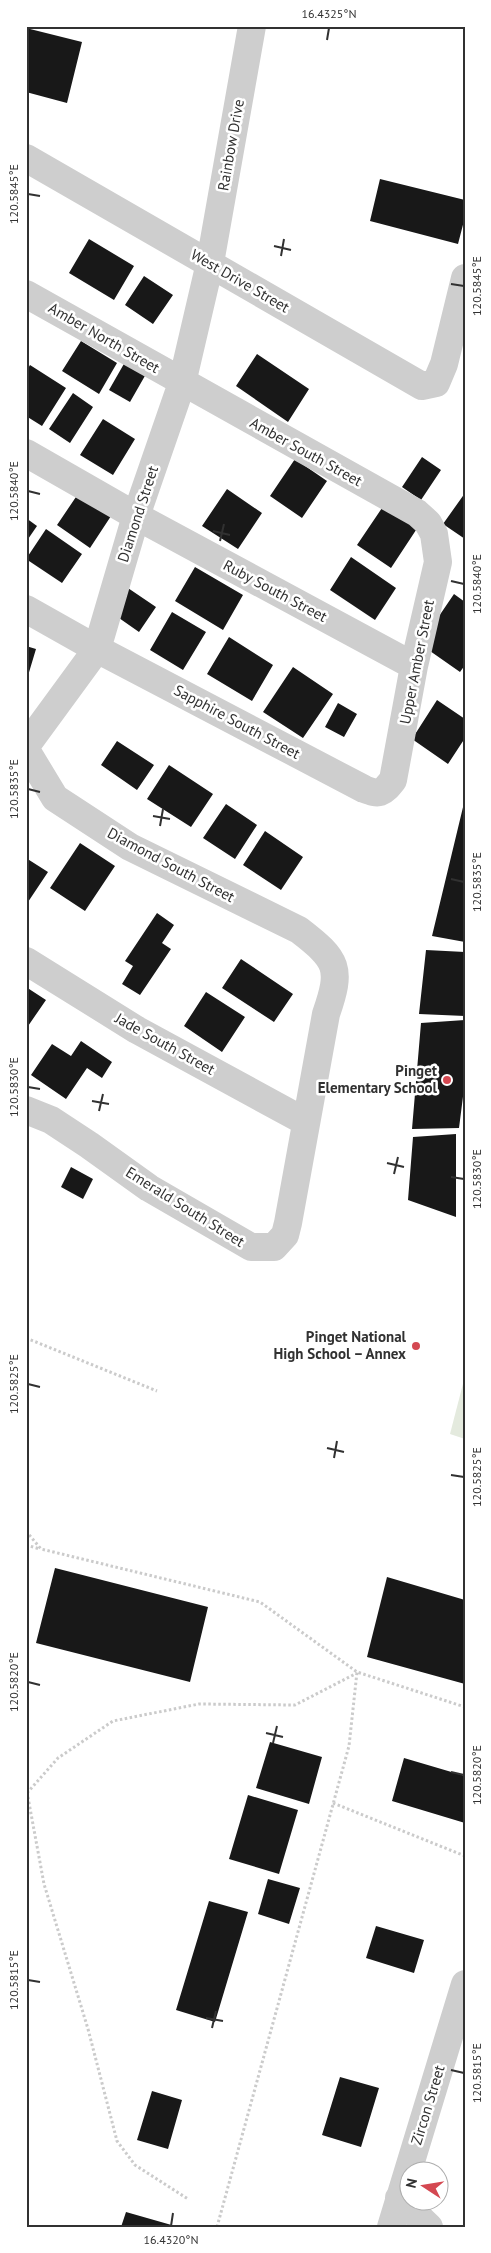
<svg xmlns="http://www.w3.org/2000/svg" width="491" height="2253" font-family="'PT Sans',sans-serif">
<style>
.green{fill:#e4eade}
.building{fill:#181818}
.lines{fill:none;stroke-linecap:round;stroke-linejoin:round}
.path{stroke:#cbcbcb;stroke-width:3;stroke-dasharray:2.5 2.5;stroke-linecap:butt}
.street{stroke:#cecece;stroke-width:28}
.ticks{fill:none;stroke:#313131;stroke-width:2}
.poi-dot{fill:#d44851;stroke:#fff;stroke-width:2}
.labels{text-anchor:middle;stroke-width:5;stroke-linejoin:round;paint-order:stroke}
.street-label{font-size:15px;fill:#313131;stroke:#fff}
.poi-label{font-size:15px;font-weight:bold;fill:#313131;stroke:#fff;text-anchor:end}
.neatline{fill:none;stroke:#313131;stroke-width:2}
.ticks-label{font-size:12px;text-anchor:middle;fill:#313131}
</style>
<rect width="100%" height="100%" fill="#fff"/>
<path class="green" d="M465 1376V1439L450 1434Z"/>
<path class="building" d="M26 28 82 42 67 103 26 92Z
M380 179 465 200V217L458 244 370 221Z
M89 239 134 266 114 300 69 273Z
M144 276 173 295 153 324 125 305Z
M81 341 117 363 99 394 62 371Z
M257 354 309 389 288 422 236 386Z
M125 362 146 374 130 402 109 390Z
M30 365 66 388 42 426 26 416V372Z
M73 393 93 407 70 443 49 429Z
M103 419 135 439 113 475 80 455Z
M422 457 441 470 421 500 402 487Z
M295 459 327 481 302 518 270 496Z
M227 489 262 513 238 549 202 526Z
M80 491 113 513 90 548 57 525Z
M465 493V539L443 524Z
M384 505 418 527 391 568 357 545Z
M26 518 37 526 26 542Z
M46 529 82 554 62 583 26 559Z
M351 557 396 588 375 620 330 590Z
M195 567 243 595 223 630 175 601Z
M125 586 156 607 139 632 109 611Z
M454 594 465 602V665L460 672 420 644Z
M172 612 206 632 183 670 150 650Z
M229 637 273 665 252 701 207 674Z
M26 646 36 649 27 679H26Z
M293 667 333 694 303 738 263 712Z
M437 700 465 719V738L448 764 412 739Z
M338 703 357 714 344 737 325 727Z
M117 741 154 765 137 790 101 765Z
M169 765 213 794 191 827 147 799Z
M464 803H465V942L432 936Z
M226 804 257 825 235 859 203 838Z
M265 831 303 857 281 890 243 865Z
M80 843 115 866 85 911 50 888Z
M26 858 48 872 26 905Z
M157 913 174 925 162 943 171 949 140 995 122 984 133 966 125 961Z
M426 950 465 952V1016L419 1014Z
M241 959 293 994 274 1022 222 988Z
M26 987 46 1000 26 1029Z
M206 992 245 1017 222 1052 184 1026Z
M465 1020V1081L459 1128 412 1129 421 1023Z
M81 1041 112 1062 102 1078 87 1068 66 1099 31 1075 52 1044 71 1056Z
M456 1134V1217L408 1200 413 1137Z
M71 1167 93 1179 83 1199 61 1187Z
M55 1568 208 1607 190 1682 36 1643Z
M387 1577 465 1600V1684L367 1657Z
M270 1742 322 1757 309 1804 256 1788Z
M404 1758 465 1776V1823L392 1801Z
M248 1795 298 1810 279 1874 229 1859Z
M268 1879 300 1888 289 1924 258 1914Z
M209 1901 248 1912 215 2022 176 2010Z
M376 1926 424 1940 414 1973 366 1958Z
M340 2077 379 2088 361 2147 322 2135Z
M152 2091 182 2100 168 2149 137 2140Z
M126 2212 175 2226V2227H121Z"/>
<g class="lines">
<path class="path" d="M26 1338 157 1391
M26 1531 41 1549 260 1602 357 1672 465 1707
M26 1545 40 1549
M27 1792 44 1884 88 2029 117 2141 135 2165 188 2199
M27 1793 58 1758 113 1721 199 1704 295 1705 357 1673
M333 1803 465 1856
M217 2227 349 1746 357 1672"/>
<path class="street" d="M26 158 422 386 436 383 444 364 465 278
M26 294 417 513 428 523 434 534 438 562 414 666 393 780C382 794 380 795 364 789L97 649 26 609
M26 453 136 516 414 666
M26 746 97 649 136 516 182 383 210 263 252 26
M26 750 55 798 130 847 299 930C338 960 342 968 326 1014L288 1223 285 1235 274 1247H251L149 1188 89 1145 51 1120 26 1110
M26 961 137 1030 306 1122
M399 2198 429 2227
M391 2227 465 1984"/>
</g>
<path class="ticks" d="M327 40 329 28M28 194 40 196M274 246 291 250M281 256 284 239M451 284 464 286M28 491 40 494M213 531 230 535M220 541 224 524M451 581 464 584M28 789 40 792M153 816 170 819M160 826 163 809M451 879 464 882M28 1087 40 1089M92 1101 109 1104M99 1111 103 1094M387 1163 404 1167M394 1174 398 1157M451 1177 464 1179M28 1384 40 1387M327 1448 344 1452M334 1458 337 1441M451 1475 464 1477M28 1682 40 1685M266 1733 283 1737M273 1743 277 1726M451 1772 464 1775M28 1980 40 1982M206 2018 223 2021M212 2028 216 2011M451 2070 464 2073M171 2226 173 2213"/>
<g class="poi-dot">
<circle cx="447" cy="1080" r="5"/>
<circle cx="416" cy="1346" r="5"/>
</g>
<g class="labels">
<g class="street-label">
<text transform="translate(231 145) rotate(-80)" y="5">Rainbow Drive</text>
<text transform="translate(240 281) rotate(30)" y="5">West Drive Street</text>
<text transform="translate(104 338) rotate(30)" y="5">Amber North Street</text>
<text transform="translate(306 452) rotate(29)" y="5">Amber South Street</text>
<text transform="translate(138 514) rotate(-72)" y="5">Diamond Street</text>
<text transform="translate(275 591) rotate(28)" y="5">Ruby South Street</text>
<text transform="translate(417 662) rotate(-79)" y="5">Upper Amber Street</text>
<text transform="translate(237 722) rotate(28)" y="5">Sapphire South Street</text>
<text transform="translate(171 865) rotate(28)" y="5">Diamond South Street</text>
<text transform="translate(165 1044) rotate(29)" y="5">Jade South Street</text>
<text transform="translate(185 1207) rotate(32)" y="5">Emerald South Street</text>
<text transform="translate(428 2105) rotate(-73)" y="5">Zircon Street</text>
</g>
<g class="poi-label">
<text x="437" y="1076">Pinget<tspan x="437" dy="17">Elementary School</tspan></text>
<text x="406" y="1342">Pinget National<tspan x="406" dy="17">High School – Annex</tspan></text>
</g>
</g>
<rect width="491" height="2253" fill="none" stroke="#ffffff" stroke-width="55"/>
<g transform="translate(424 2186) rotate(282)"><circle r="24" fill="#ffffff" stroke="#adadad"/>
<path d="M0-4L9 19L0 12L-9 19Z" fill="#d44851"/>
<text y="-8" font-size="14" font-weight="bold" text-anchor="middle" fill="#313131">N</text>
</g>
<rect x="28" y="28" width="436" height="2198" class="neatline"/>
<g class="ticks-label">
<text x="329" y="18">16.4325°N</text>
<text transform="translate(14 194) rotate(-90)" y="4">120.5845°E</text>
<text transform="translate(477 286) rotate(-90)" y="4">120.5845°E</text>
<text transform="translate(14 491) rotate(-90)" y="4">120.5840°E</text>
<text transform="translate(477 584) rotate(-90)" y="4">120.5840°E</text>
<text transform="translate(14 789) rotate(-90)" y="4">120.5835°E</text>
<text transform="translate(477 882) rotate(-90)" y="4">120.5835°E</text>
<text transform="translate(14 1087) rotate(-90)" y="4">120.5830°E</text>
<text transform="translate(477 1179) rotate(-90)" y="4">120.5830°E</text>
<text transform="translate(14 1384) rotate(-90)" y="4">120.5825°E</text>
<text transform="translate(477 1477) rotate(-90)" y="4">120.5825°E</text>
<text transform="translate(14 1682) rotate(-90)" y="4">120.5820°E</text>
<text transform="translate(477 1775) rotate(-90)" y="4">120.5820°E</text>
<text transform="translate(14 1980) rotate(-90)" y="4">120.5815°E</text>
<text transform="translate(477 2073) rotate(-90)" y="4">120.5815°E</text>
<text x="171" y="2244">16.4320°N</text>
</g>
</svg>
